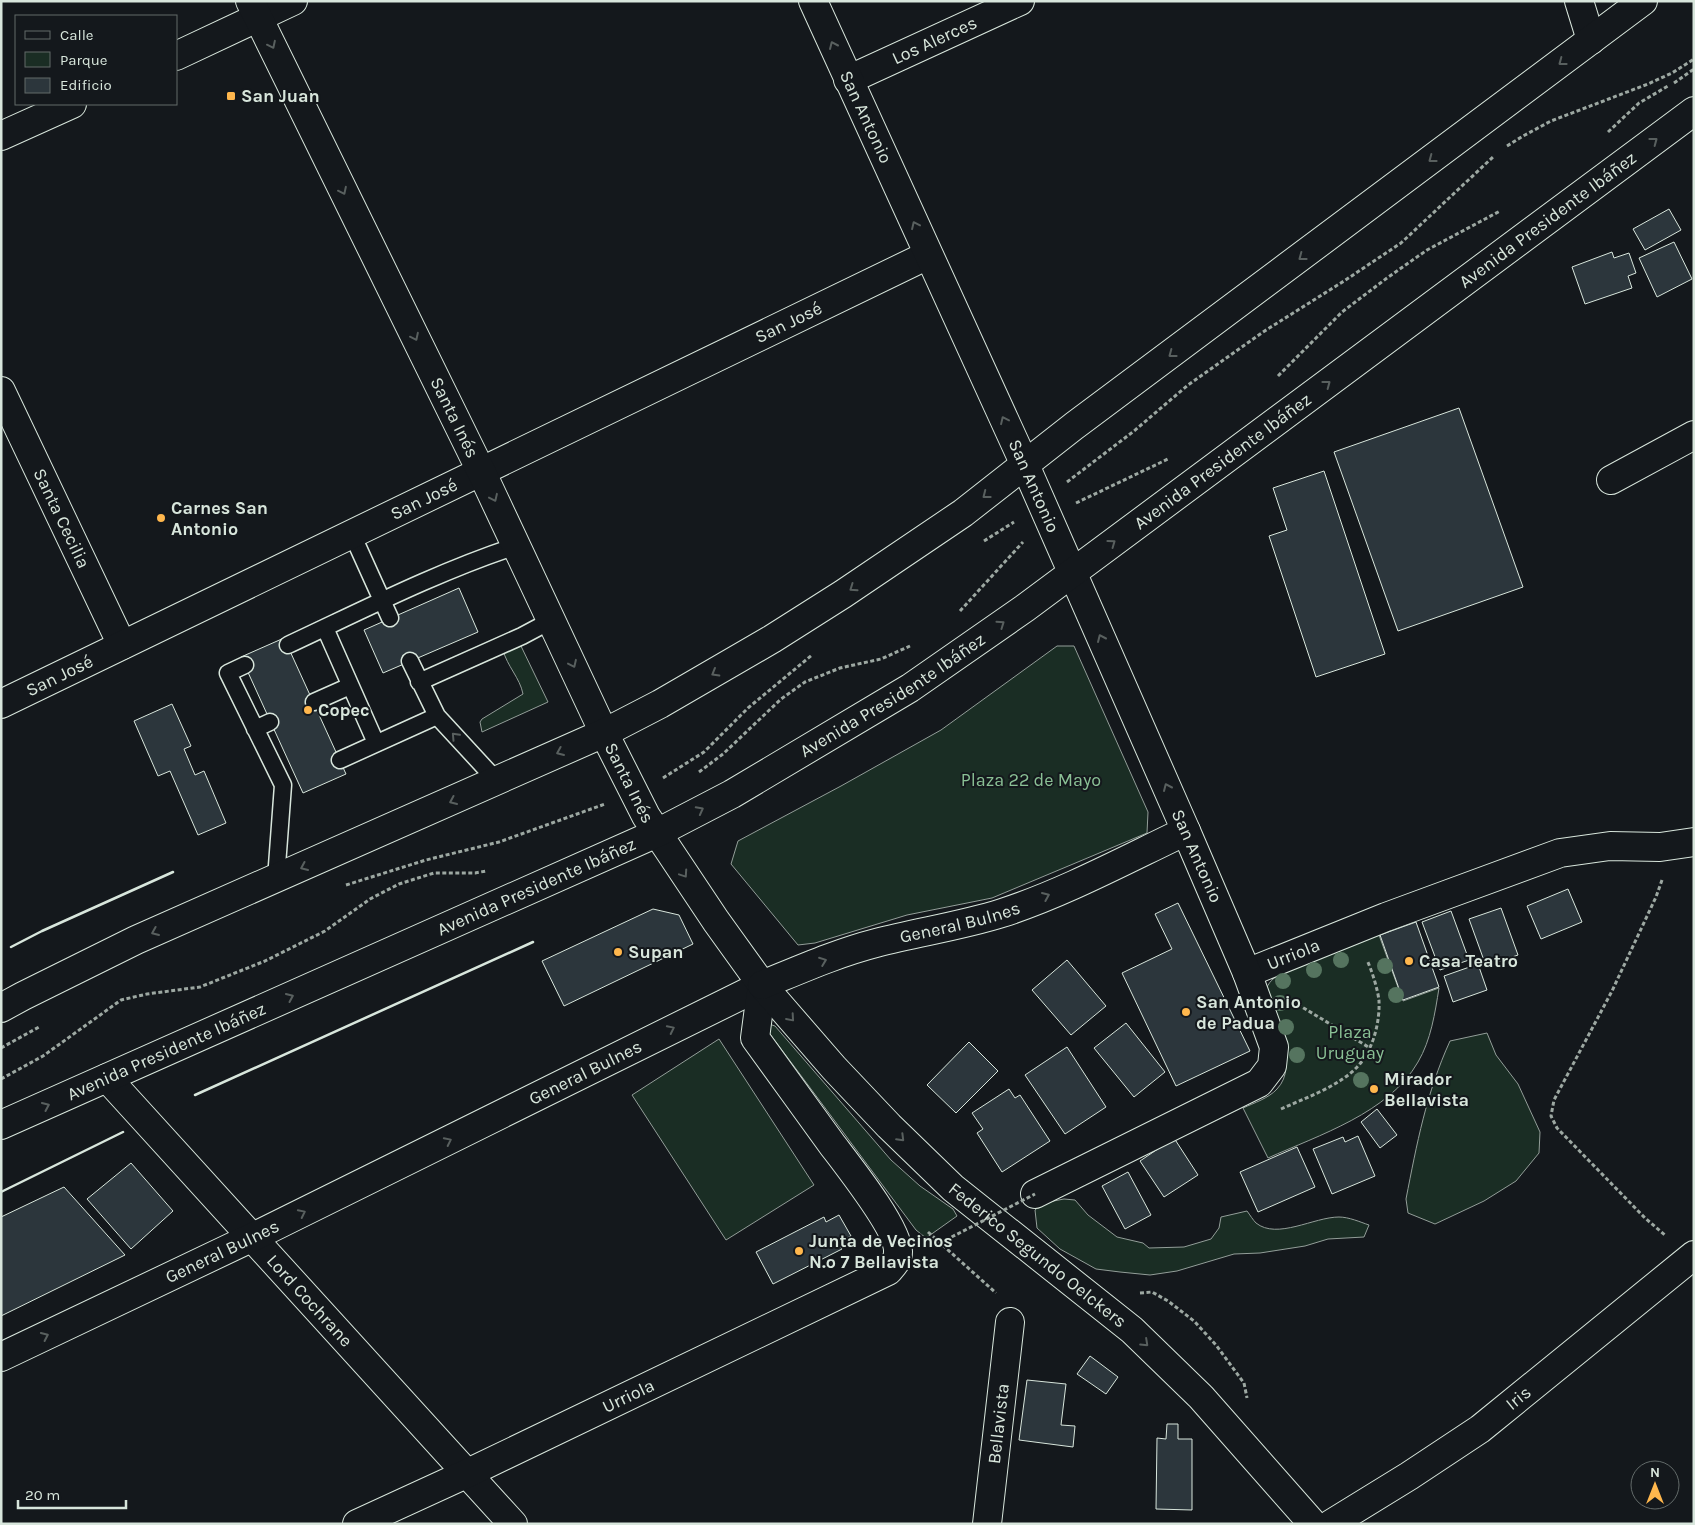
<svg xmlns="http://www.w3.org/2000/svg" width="1695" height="1525" font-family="Karla,sans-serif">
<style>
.green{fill:#1a2d24;stroke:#939e99}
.building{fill:#2c363c;stroke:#d8e6dc}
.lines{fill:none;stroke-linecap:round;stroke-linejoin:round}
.lane-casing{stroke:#d8e6dc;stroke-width:19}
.street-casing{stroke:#d8e6dc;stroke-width:30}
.secondary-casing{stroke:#d8e6dc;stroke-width:30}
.primary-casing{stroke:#d8e6dc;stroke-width:30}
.path{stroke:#9da8a2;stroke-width:3;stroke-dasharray:4 2.5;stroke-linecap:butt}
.lane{stroke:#14181c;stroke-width:16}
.street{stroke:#14181c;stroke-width:28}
.secondary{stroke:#14181c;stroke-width:28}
.primary{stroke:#14181c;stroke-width:28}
.path-bridge{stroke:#9da8a2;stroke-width:3;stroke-dasharray:4 2.5;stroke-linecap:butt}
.wall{stroke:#d8e6dc;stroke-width:2.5}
.tree{fill:#55745f}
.oneway{stroke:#59605f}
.poi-dot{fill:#ffb74d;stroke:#14181c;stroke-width:2}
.labels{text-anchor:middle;stroke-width:4;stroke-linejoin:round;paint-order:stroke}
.street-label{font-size:18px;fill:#d8e6dc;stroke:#14181c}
.poi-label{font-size:18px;font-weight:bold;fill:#d8e6dc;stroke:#14181c;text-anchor:start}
.park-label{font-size:18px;fill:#8ac095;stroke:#14181c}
</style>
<rect width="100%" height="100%" fill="#14181c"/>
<path class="green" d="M520 644 548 702 482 732 480 722 482 719 523 694C520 678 507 666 503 650Z
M1057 646H1074L1148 812 1147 833 992 898 907 915 815 943 798 945 731 864 738 841 841 786 941 730Z
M1379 935 1403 1001 1439 988C1435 1013 1431 1040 1418 1062 1389 1113 1319 1135 1268 1158L1243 1108C1254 1103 1269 1098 1277 1089 1300 1065 1274 1019 1265 993 1268 981 1274 978 1283 972Z
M769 1024 775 1026 891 1160 920 1186 953 1209 957 1216 926 1238 916 1230 767 1030Z
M1487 1033 1496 1055 1518 1084 1540 1132 1539 1153 1516 1181 1484 1201 1435 1224 1408 1213 1406 1199C1417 1143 1426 1094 1450 1041Z
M719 1039 814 1185 726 1240 632 1095Z
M1064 1199 1075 1200 1088 1215 1117 1237 1143 1243 1149 1248 1184 1247 1211 1239 1219 1228 1221 1217 1247 1211C1250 1215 1253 1220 1256 1223 1277 1240 1314 1217 1339 1217 1349 1217 1360 1222 1369 1225L1364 1237 1328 1239 1305 1246 1260 1253 1234 1254 1177 1271 1150 1275 1120 1272 1096 1269 1060 1249 1037 1228 1035 1210 1043 1203Z"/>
<path class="building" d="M1669 209 1681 230 1645 250 1633 229Z
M1674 242 1692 279 1657 297 1639 258Z
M1612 252 1614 258 1629 253 1636 273 1628 276 1632 288 1585 304 1572 267Z
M1459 408 1523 587 1398 631 1334 452Z
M1324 471 1385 654 1316 677 1269 536 1287 530 1273 488Z
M459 588 478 632 383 673 364 630Z
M284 638 346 774 303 793 241 657Z
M172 704 191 746 184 749 195 775 204 771 226 823 198 835 170 771 158 776 134 721Z
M1568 889 1582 922 1541 939 1527 906Z
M1178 903 1250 1051 1176 1086 1122 973 1172 949 1155 914Z
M1501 908 1518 955 1486 966 1469 919Z
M653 909 679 915 693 944 564 1006 542 961Z
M1451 911 1469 960 1440 970 1422 922Z
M1416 922 1439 987 1403 1000 1380 935Z
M1067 960 1106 1006 1071 1035 1032 990Z
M1478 964 1487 990 1453 1002 1444 976Z
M1126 1023 1165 1072 1134 1097 1094 1048Z
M969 1042 998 1071 956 1113 927 1085Z
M1067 1047 1106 1107 1065 1134 1025 1075Z
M1009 1089 1015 1098 1020 1095 1050 1141 1002 1172 977 1133 983 1129 972 1113Z
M1377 1109 1397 1135 1380 1148 1361 1122Z
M1358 1136 1375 1176 1332 1194 1313 1149 1343 1137 1345 1142Z
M1174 1138 1198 1175 1164 1197 1140 1161Z
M1297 1147 1315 1187 1258 1212 1240 1172Z
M131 1163 173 1211 131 1249 87 1199Z
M1128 1172 1151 1215 1125 1229 1102 1186Z
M64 1187 125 1255 1 1316V1217Z
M839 1215 851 1236 838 1243 842 1249 773 1284 756 1252 824 1217 826 1222Z
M1090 1356 1118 1377 1106 1394 1077 1374Z
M1027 1380 1066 1384 1061 1425 1075 1426 1073 1447 1019 1440Z
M1167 1424H1178V1439H1192V1510L1156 1509 1157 1438 1166 1439Z"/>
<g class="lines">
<g class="lane-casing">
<path id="lane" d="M352 534 390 618
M325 628 376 743
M288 645C363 610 437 572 516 546
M410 661 437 716 497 781
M245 665 228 673 283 785 276 879
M419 682 522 636 552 620
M314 702 350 686
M255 729 270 722
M340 760 437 716"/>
</g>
<g class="street-casing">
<g id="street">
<path d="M1579 1 1591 40"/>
<path d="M176 56 293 1"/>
<path id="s1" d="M848 80 1020 1"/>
<path d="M1 136 72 104"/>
<path id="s2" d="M1 391 122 645"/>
<path d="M1611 480 1694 435"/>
<path id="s3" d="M1 704 928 255"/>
<path id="s4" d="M1247 973 1386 917 1560 853 1610 846 1660 847 1694 842"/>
<path id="s5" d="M107 1078 513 1524"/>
<path d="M1035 1194 1259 1083 1272 1066 1274 1047 1247 973 1186 831"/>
<path id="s6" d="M1 1357 253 1237 762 985"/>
<path id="s7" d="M357 1524 468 1473 888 1271C893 1265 898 1261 898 1252 899 1229 846 1163 831 1143 806 1108 780 1073 755 1038L762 985"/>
<path id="s8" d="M987 1524 1010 1322"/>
<path id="s9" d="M1331 1524 1409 1476 1480 1429 1694 1255"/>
</g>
</g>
<g class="secondary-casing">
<g id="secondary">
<path id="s10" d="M250 1 481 471 604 733 646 816 716 921 762 985 834 1068 889 1126 953 1188 1132 1330 1201 1397 1313 1524"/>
<path id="s11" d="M762 985C799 970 837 953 876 943 918 932 961 926 1002 913 1064 893 1127 859 1186 831L1025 465 813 1"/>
</g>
</g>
<g class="primary-casing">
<g id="primary">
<path d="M1 1008 23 996 136 940 604 733 660 704 772 639 843 594 963 513 1074 426 1643 1"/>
<path id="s12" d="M1 1125 657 833 732 794 910 688 1025 608 1694 111"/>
</g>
</g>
<path class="path" d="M1674 83 1694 69
M1608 132 1639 103 1668 86
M1507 146 1523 136 1551 121 1648 84 1672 73 1694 59
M1278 376 1342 312 1387 278 1427 250 1500 211
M1067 482 1134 431 1188 385 1263 332 1344 281 1401 243 1494 156
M1076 503 1168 459
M984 541 1014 522
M960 611 1023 542
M699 772 723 754 781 699 805 682 840 668 881 659 910 646
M663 778 704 752 748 708 812 655
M1662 880 1656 897 1612 991 1554 1100 1551 1116 1557 1128 1645 1218 1666 1236
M346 885 426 860 499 842 605 804
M1292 1001 1370 1048
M1 1048 39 1027
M1 1079 43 1056 121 1000 147 994 200 987 265 961 325 931 370 899 399 884 434 873H475L486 871
M1281 1109C1305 1098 1340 1086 1358 1066 1373 1050 1380 1022 1379 1001 1378 990 1372 971 1367 960
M928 1232 996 1293
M1140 1293 1152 1292 1168 1301 1194 1321 1216 1345 1244 1383 1247 1398"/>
<use href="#lane" class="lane"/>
<use href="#street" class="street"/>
<use href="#secondary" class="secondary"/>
<use href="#primary" class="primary"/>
<path class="path-bridge" d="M940 1243 1035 1194"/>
<path class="wall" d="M11 947 42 931 173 872
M195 1095 533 942
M1 1192 123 1132"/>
</g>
<g class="tree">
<circle cx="1341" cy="960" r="8"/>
<circle cx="1385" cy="966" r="8"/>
<circle cx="1314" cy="970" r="8"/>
<circle cx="1283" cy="981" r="8"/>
<circle cx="1396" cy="995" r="8"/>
<circle cx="1280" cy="1003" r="8"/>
<circle cx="1286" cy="1027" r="8"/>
<circle cx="1297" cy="1055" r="8"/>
<circle cx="1361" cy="1080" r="8"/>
</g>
<defs><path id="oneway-chevron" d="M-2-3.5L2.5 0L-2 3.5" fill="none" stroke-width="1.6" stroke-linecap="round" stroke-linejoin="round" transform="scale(1.25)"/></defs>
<g class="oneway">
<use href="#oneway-chevron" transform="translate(272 45) rotate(64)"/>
<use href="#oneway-chevron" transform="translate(833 45) rotate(-114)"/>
<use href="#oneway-chevron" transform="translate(1562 62) rotate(143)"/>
<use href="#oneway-chevron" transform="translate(1654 141) rotate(-37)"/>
<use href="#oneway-chevron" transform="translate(1432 159) rotate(143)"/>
<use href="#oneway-chevron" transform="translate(343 191) rotate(64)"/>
<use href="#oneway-chevron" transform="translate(915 225) rotate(-115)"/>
<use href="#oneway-chevron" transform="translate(1302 257) rotate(143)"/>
<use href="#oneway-chevron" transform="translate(415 337) rotate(64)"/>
<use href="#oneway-chevron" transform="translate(1172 354) rotate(143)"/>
<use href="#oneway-chevron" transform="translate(1327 384) rotate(-37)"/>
<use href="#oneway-chevron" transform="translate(1004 420) rotate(-115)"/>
<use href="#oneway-chevron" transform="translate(986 495) rotate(142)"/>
<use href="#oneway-chevron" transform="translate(494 498) rotate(65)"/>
<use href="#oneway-chevron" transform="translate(1112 543) rotate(-36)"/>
<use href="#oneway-chevron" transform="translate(853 588) rotate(145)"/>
<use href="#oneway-chevron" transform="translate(1001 624) rotate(-35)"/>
<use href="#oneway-chevron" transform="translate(1101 638) rotate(-114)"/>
<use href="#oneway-chevron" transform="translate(573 664) rotate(65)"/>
<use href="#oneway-chevron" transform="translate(715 673) rotate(150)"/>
<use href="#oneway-chevron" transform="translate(455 736) rotate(-133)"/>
<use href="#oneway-chevron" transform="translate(560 752) rotate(157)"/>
<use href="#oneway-chevron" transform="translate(1167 787) rotate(-114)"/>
<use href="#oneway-chevron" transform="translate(453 801) rotate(156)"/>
<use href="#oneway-chevron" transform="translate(700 810) rotate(-28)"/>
<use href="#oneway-chevron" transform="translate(304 867) rotate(156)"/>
<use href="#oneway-chevron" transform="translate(684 874) rotate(56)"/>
<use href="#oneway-chevron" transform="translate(1046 896) rotate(-23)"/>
<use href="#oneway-chevron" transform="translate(155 932) rotate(157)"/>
<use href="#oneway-chevron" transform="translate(823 961) rotate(-21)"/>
<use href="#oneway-chevron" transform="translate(290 997) rotate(-24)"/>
<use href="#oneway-chevron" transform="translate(791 1018) rotate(49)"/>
<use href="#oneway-chevron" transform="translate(671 1029) rotate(-26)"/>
<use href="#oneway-chevron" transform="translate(46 1106) rotate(-24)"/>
<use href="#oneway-chevron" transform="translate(901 1138) rotate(45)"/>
<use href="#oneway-chevron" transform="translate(448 1141) rotate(-26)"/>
<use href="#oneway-chevron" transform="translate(302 1213) rotate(-26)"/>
<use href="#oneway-chevron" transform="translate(45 1336) rotate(-25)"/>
<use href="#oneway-chevron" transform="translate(1145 1343) rotate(43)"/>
</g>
<g class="poi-dot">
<rect x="226" y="91" width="10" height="10" rx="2.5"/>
<circle cx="161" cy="518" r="5"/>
<circle cx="308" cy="710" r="5"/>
<circle cx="618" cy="952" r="5"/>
<circle cx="1409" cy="961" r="5"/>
<circle cx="1186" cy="1012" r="5"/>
<circle cx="1374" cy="1089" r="5"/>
<circle cx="799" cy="1251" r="5"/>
</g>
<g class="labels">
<g class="street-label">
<text dy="6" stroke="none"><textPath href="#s1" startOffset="95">Los Alerces</textPath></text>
<text transform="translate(866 117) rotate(65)" y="6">San Antonio</text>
<text dy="6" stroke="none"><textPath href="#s12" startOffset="1801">Avenida Presidente Ibáñez</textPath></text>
<text dy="6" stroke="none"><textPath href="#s3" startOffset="875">San José</textPath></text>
<text dy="6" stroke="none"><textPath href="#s10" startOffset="464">Santa Inés</textPath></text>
<text dy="6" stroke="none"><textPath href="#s12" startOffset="1396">Avenida Presidente Ibáñez</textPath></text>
<text transform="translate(1034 486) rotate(66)" y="6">San Antonio</text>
<text dy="6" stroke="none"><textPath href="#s3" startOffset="470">San José</textPath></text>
<text dy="6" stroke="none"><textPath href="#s2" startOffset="141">Santa Cecilia</textPath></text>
<text dy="6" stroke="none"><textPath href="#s3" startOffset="65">San José</textPath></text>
<text dy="6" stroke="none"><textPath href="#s12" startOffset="991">Avenida Presidente Ibáñez</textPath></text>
<text dy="6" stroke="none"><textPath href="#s10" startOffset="869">Santa Inés</textPath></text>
<text transform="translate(1197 856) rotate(66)" y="6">San Antonio</text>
<text dy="6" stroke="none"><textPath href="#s12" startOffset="586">Avenida Presidente Ibáñez</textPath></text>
<text dy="6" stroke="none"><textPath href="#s11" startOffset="208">General Bulnes</textPath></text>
<text dy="6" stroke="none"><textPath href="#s4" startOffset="50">Urriola</textPath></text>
<text dy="6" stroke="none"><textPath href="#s12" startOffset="181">Avenida Presidente Ibáñez</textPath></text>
<text dy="6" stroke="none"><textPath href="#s6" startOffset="650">General Bulnes</textPath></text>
<text dy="6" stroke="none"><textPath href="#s6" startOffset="245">General Bulnes</textPath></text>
<text dy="6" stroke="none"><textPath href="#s10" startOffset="1498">Federico Segundo Oelckers</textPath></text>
<text dy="6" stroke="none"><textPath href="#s5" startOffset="301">Lord Cochrane</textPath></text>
<text dy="6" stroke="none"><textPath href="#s7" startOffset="300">Urriola</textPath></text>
<text dy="6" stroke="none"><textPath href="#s9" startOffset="226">Iris</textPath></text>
<text dy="6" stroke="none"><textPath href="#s8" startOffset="101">Bellavista</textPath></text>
</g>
<g class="poi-label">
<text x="241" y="102">San Juan</text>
<text x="171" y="514">Carnes San<tspan x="171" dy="21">Antonio</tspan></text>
<text x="318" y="716">Copec</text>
<text x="628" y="958">Supan</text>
<text x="1419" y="967">Casa Teatro</text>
<text x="1196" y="1008">San Antonio<tspan x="1196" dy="21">de Padua</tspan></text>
<text x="1384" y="1085">Mirador<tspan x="1384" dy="21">Bellavista</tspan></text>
<text x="809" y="1247">Junta de Vecinos<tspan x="809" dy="21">N.º 7 Bellavista</tspan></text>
</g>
<g class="park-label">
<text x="1031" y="786">Plaza 22 de Mayo</text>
<text x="1350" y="1038">Plaza<tspan x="1350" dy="21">Uruguay</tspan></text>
</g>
</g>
<rect width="1695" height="1525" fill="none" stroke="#d8e6dc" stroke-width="5"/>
<rect x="15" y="15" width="162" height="90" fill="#14181c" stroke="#626a69"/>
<rect x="25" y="31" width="25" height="8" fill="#14181c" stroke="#626a69"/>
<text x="60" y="40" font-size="15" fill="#d8e6dc">Calle</text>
<rect x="25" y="52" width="25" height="15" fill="#1a2d24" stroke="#626a69"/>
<text x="60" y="65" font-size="15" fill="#d8e6dc">Parque</text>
<rect x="25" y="78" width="25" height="15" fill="#2c363c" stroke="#626a69"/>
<text x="60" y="90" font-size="15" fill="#d8e6dc">Edificio</text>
<g transform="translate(1655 1485)"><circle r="24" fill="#14181c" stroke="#626a69"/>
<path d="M0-4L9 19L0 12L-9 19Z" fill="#ffb74d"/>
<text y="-8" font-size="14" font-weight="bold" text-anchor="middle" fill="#d8e6dc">N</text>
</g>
<path d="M18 1500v8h108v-8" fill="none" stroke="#d8e6dc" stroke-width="2.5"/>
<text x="25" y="1500" font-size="15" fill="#d8e6dc" stroke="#14181c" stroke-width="4" paint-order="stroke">20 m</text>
</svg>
